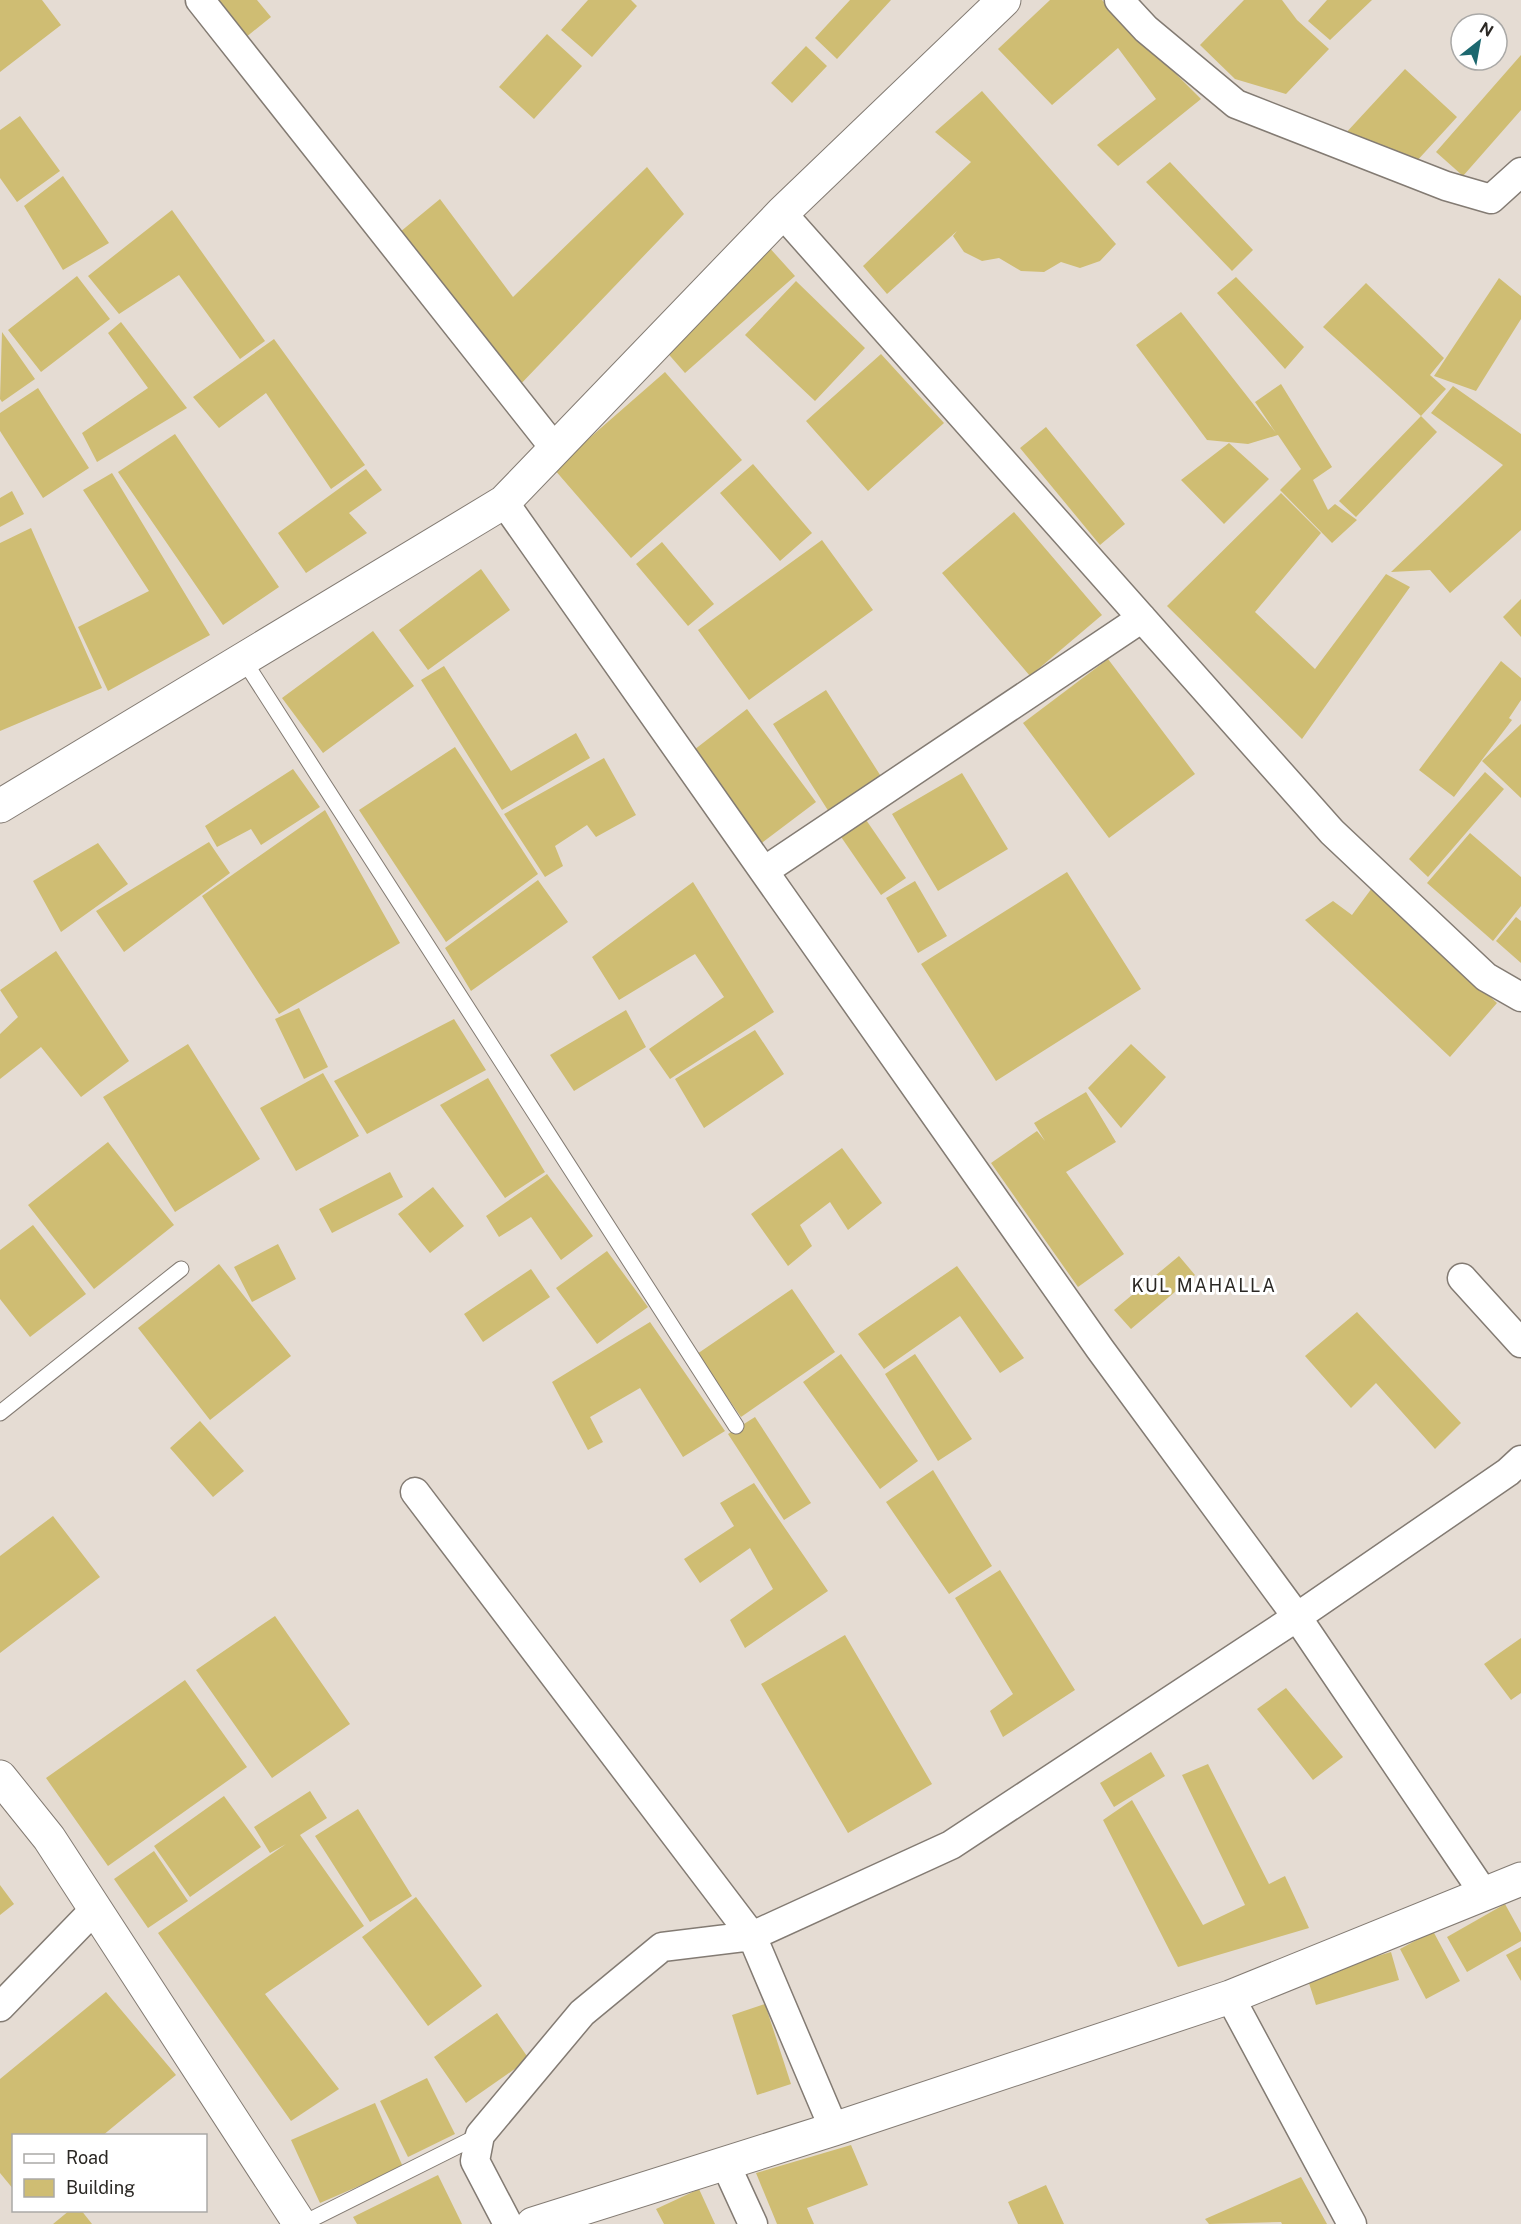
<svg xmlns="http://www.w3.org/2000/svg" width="1521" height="2224" font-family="'Public Sans',sans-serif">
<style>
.building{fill:#cfbd73}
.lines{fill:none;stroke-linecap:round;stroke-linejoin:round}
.service-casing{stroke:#837b73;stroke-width:17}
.minor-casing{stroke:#837b73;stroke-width:31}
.tertiary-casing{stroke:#837b73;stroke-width:35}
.service{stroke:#fff;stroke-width:15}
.minor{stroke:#fff;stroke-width:28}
.tertiary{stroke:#fff;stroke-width:33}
.labels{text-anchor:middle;stroke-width:6;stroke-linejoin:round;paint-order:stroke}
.neighbourhood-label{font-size:18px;letter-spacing:1.5px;fill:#2b2824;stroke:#fff}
</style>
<rect width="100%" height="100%" fill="#e5dcd3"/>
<path class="building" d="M0 0H42L61 25 0 72Z
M215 0H257L271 17 245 38Z
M588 0H631L637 6 592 57 561 30Z
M850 0H891L837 59 815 38Z
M1050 0H1102L1201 99 1118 166 1097 145 1156 99 1118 48 1052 105 998 49Z
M1244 0H1282L1297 20 1329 49 1286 94 1235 79 1200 45Z
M1327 0H1372L1330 40 1308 21Z
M547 34 582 66 534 119 499 87Z
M806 46 827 66 792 103 771 83Z
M1521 55V110L1463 176 1436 152Z
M1405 69 1457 117 1415 163 1344 135Z
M982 91 1116 244 1100 261 1080 268 1061 262 1044 272 1021 271 999 258 982 261 964 252 953 236 957 231 887 294 863 266 971 162 935 132Z
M20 116 60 171 17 202 0 178V130Z
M1170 162 1253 250 1232 271 1146 182Z
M647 167 684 214 515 390 400 232 440 199 513 297Z
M63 176 109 243 63 270 24 206Z
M172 210 265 341 240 359 179 275 119 314 88 276Z
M767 245 795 276 685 373 657 341Z
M77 276 110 319 41 372 8 330Z
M1236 277 1304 347 1285 369 1217 293Z
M1499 278 1521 296V319L1476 391 1434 376Z
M796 281 865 348 815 401 745 335Z
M1366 283 1444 358 1430 375 1446 389 1421 416 1437 432 1356 517 1339 501 1421 416 1323 327Z
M1181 312 1276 433 1255 402 1281 384 1332 467 1313 480 1328 510 1335 504 1357 520 1332 543 1280 490 1301 469 1278 435 1248 444 1207 440 1136 345Z
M121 322 187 408 97 462 82 433 148 388 108 333Z
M2 332 35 379 2 402 0 399Z
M274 339 365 465 331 489 266 393 219 428 193 397Z
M881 354 944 423 868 491 806 421Z
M665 372 742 460 631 558 554 469Z
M1453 386 1521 434V530L1450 593 1430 570 1391 572 1503 465 1431 413Z
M38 388 89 468 43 498 0 431V413Z
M1046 427 1125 524 1100 545 1020 448Z
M175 434 279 587 223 625 118 472Z
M1229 443 1269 479 1224 524 1181 480Z
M753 464 812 533 780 561 720 493Z
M366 469 382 490 349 513 367 533 306 573 278 533Z
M112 473 210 635 108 691 78 627 149 591 83 490Z
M12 491 24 514 0 527V498Z
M1281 493 1321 533 1255 612 1315 669 1386 574 1410 587 1302 739 1167 606Z
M1014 512 1102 615 1030 676 942 573Z
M31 528 102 688 0 731V543Z
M822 540 873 610 749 700 698 630Z
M662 542 714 604 688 626 636 564Z
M481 569 510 610 428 670 399 630Z
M1521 599V637L1503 617Z
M373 631 414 686 323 753 282 698Z
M1108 659 1195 774 1109 838 1023 723Z
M1501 661 1521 678V700L1509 718 1512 720 1454 797 1419 770Z
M444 666 511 771 576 733 590 758 502 810 421 680Z
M826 690 882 778 829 812 773 724Z
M747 709 816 802 759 845 690 753Z
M1521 724V798L1482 761Z
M455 747 538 874 446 942 359 810Z
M604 758 636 815 596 837 587 825 555 846 563 866 545 877 504 814Z
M293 769 320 807 261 845 251 829 217 847 205 826Z
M1485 772 1504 789 1428 877 1409 859Z
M962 773 1008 849 938 891 892 814Z
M325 810 400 943 279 1014 202 896Z
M862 814 906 878 881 895 837 831Z
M1470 833 1521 877V906L1493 941 1427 883Z
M209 842 230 873 124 952 96 911Z
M98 843 128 884 61 932 33 881Z
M1067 872 1141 989 996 1081 921 964Z
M538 880 568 922 471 991 445 948Z
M915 881 947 936 918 953 886 898Z
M693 882 774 1012 670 1079 649 1049 724 997 695 954 619 1000 592 957Z
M1372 888 1497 1003 1450 1057 1305 920 1333 901 1352 915Z
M1516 917 1521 921V963L1496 941Z
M56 951 129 1061 81 1097 41 1047 0 1079V1034L18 1017 0 990Z
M299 1008 328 1067 304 1079 275 1019Z
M626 1010 646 1047 574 1091 550 1055Z
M454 1019 486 1070 367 1134 334 1081Z
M755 1030 784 1074 704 1128 675 1079Z
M188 1044 260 1159 175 1212 103 1097Z
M1131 1044 1166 1077 1121 1128 1088 1088Z
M323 1073 359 1136 296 1171 260 1108Z
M488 1078 545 1172 505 1198 440 1105Z
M1086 1092 1116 1142 1066 1172 1124 1254 1078 1287 991 1163 1037 1131 1045 1141 1034 1123Z
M108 1142 174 1225 94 1289 28 1205Z
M842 1148 882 1203 848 1230 830 1202 800 1225 812 1246 788 1266 751 1214Z
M390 1172 403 1197 332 1233 319 1209Z
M547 1174 593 1236 561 1260 531 1217 499 1237 486 1216Z
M433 1187 464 1226 430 1253 398 1214Z
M33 1225 86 1294 30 1337 0 1299V1250Z
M278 1244 296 1279 252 1302 234 1267Z
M607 1251 648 1307 597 1344 556 1288Z
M1179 1256 1195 1275 1131 1329 1114 1310Z
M219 1264 291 1356 210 1420 138 1328Z
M957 1266 1024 1358 1000 1373 960 1316 884 1369 858 1334Z
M531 1269 550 1297 483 1342 464 1314Z
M792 1289 835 1352 741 1417 697 1354Z
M1357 1312 1461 1423 1435 1449 1376 1383 1351 1408 1305 1356Z
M650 1322 725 1431 683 1457 640 1388 590 1417 603 1442 588 1450 552 1382Z
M841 1354 918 1461 880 1489 803 1382Z
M915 1354 972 1439 938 1461 885 1374Z
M755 1417 811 1503 784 1520 728 1434Z
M200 1421 244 1471 213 1497 170 1448Z
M933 1470 992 1566 949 1594 886 1502Z
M754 1483 828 1591 745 1648 730 1620 773 1589 750 1548 700 1583 684 1559 734 1526 720 1503Z
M53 1516 100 1577 0 1653V1556Z
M1000 1570 1075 1690 1003 1737 990 1711 1013 1694 955 1598Z
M275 1616 350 1724 272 1778 196 1670Z
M845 1635 932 1784 848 1833 761 1684Z
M1521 1638V1693L1511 1700 1484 1664Z
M185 1680 247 1767 108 1866 46 1778Z
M1286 1688 1343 1757 1313 1780 1257 1709Z
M1151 1752 1165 1776 1114 1807 1100 1783Z
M1208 1764 1269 1884 1285 1876 1309 1928 1178 1967 1103 1820 1132 1800 1203 1925 1245 1905 1182 1775Z
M310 1791 327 1818 300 1835 364 1926 265 1994 339 2089 291 2121 158 1933 286 1844 270 1853 254 1827Z
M224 1796 261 1847 190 1897 154 1846Z
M358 1809 412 1896 370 1922 315 1836Z
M154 1851 188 1901 148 1928 114 1879Z
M0 1885 14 1904 0 1915Z
M416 1897 482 1986 428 2026 362 1937Z
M1505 1904 1521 1933V1941L1467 1972 1447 1937Z
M1433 1931 1460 1981 1426 1999 1400 1949Z
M1521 1947V1981L1506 1955Z
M1391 1952 1399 1980 1316 2005 1307 1977Z
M106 1992 176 2075 102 2136H14V2190L0 2173V2079Z
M765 2004 791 2084 757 2095 732 2015Z
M497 2013 529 2059 466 2103 434 2057Z
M427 2078 455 2134 408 2157 380 2101Z
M375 2103 403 2167 320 2203 291 2140Z
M851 2145 868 2185 807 2208 814 2224H777L756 2173Z
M438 2175 462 2224H357L353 2217Z
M1301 2177 1327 2224H1282L1281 2222 1209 2224 1205 2219Z
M1046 2185 1064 2224H1018L1008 2202Z
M699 2189 715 2224H664L656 2209Z
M70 2210H81L92 2224H53Z"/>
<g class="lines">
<g class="service-casing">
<path id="service" d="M243 659 736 1426
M0 1413 181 1269
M302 2224 480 2135"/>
</g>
<g class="minor-casing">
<path id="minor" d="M200 0 556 450
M1119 0 1146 29 1236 104 1446 186 1491 199 1521 172
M782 213 1332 832 1486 977 1521 997
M504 502 1100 1349 1297 1617 951 1845 752 1936 834 2129
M764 871 1142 618
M1462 1278 1521 1343
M415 1492 752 1936 662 1947 582 2013 480 2135 475 2161 508 2224
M1485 1895 1297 1617 1508 1472 1521 1460
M1230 1997 1352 2224
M0 2007 94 1910
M725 2163 753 2224"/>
</g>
<g class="tertiary-casing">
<path id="tertiary" d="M0 806 504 502 782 213 1004 0
M0 1777 49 1838 300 2224
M533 2224 834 2129 1230 1997 1521 1879"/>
</g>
<use href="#service" class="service"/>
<use href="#minor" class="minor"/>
<use href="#tertiary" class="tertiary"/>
</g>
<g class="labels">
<g class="neighbourhood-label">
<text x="1204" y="1292">KUL MAHALLA</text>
</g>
</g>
<rect x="12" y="2134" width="195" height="78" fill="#ffffff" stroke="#aaa9a7" stroke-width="1.5"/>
<rect x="24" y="2154" width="30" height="9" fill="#ffffff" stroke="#aaa9a7" stroke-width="1.5"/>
<text x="66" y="2164" font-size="18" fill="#2b2824">Road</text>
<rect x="24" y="2179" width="30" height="18" fill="#cfbd73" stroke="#aaa9a7" stroke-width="1.5"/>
<text x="66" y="2194" font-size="18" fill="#2b2824">Building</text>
<g transform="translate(1479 42) rotate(31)"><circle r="28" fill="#ffffff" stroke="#aaa9a7" stroke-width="1.5"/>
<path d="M0-4.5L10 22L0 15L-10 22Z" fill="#1c686f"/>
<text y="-9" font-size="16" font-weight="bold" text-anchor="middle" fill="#2b2824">N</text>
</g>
</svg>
